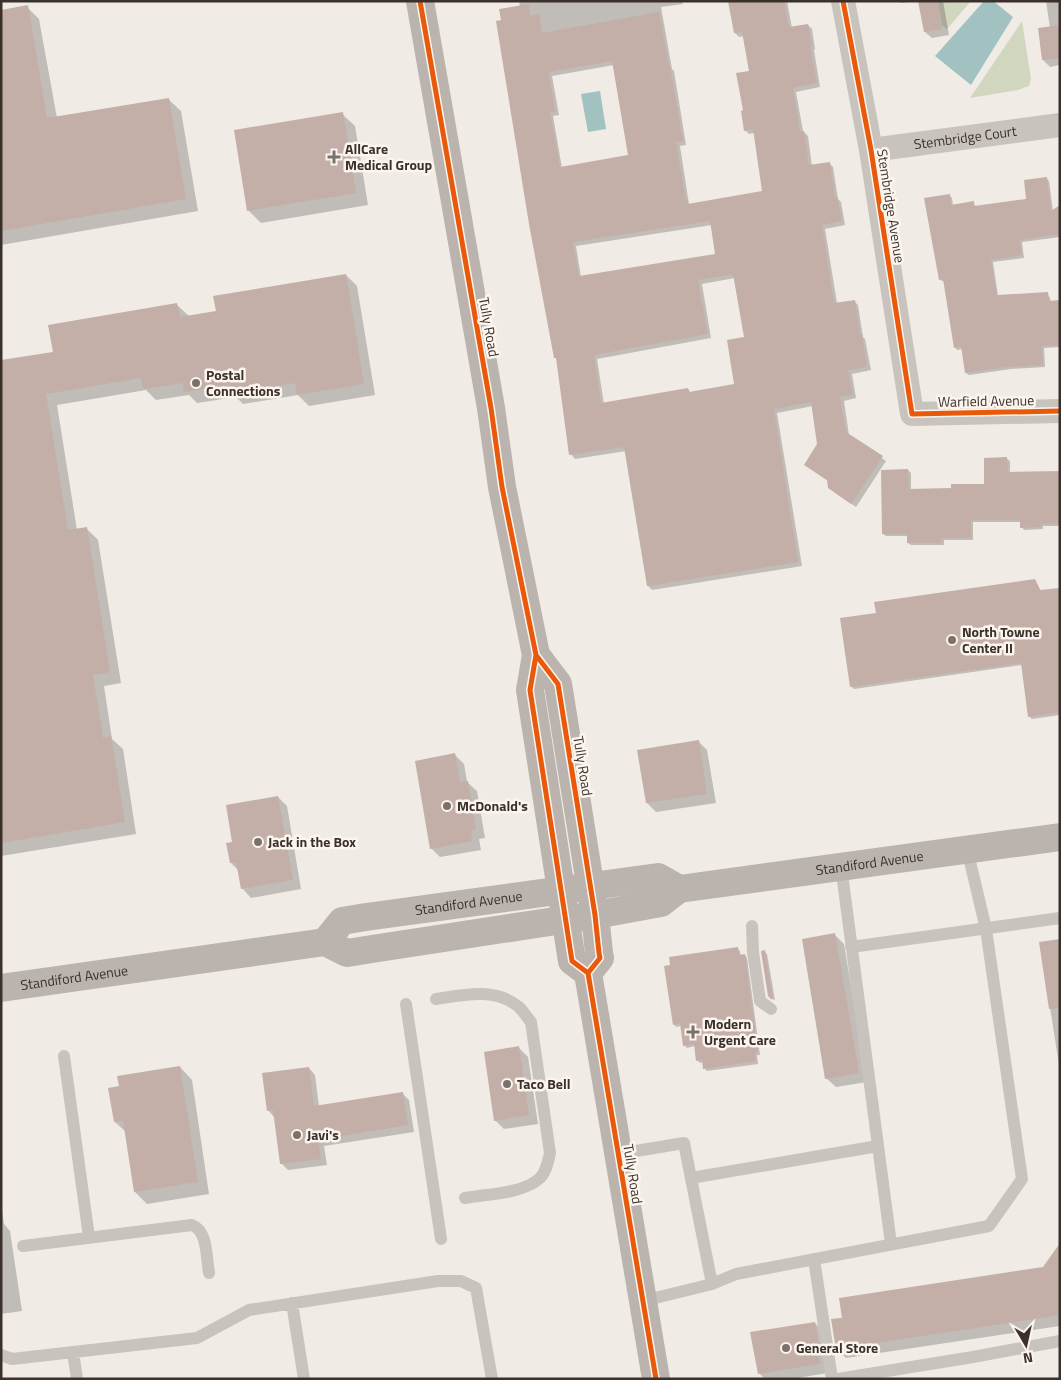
<svg xmlns="http://www.w3.org/2000/svg" width="1061" height="1380" font-family="'Titillium Web',sans-serif">
<style>
.green{fill:#d1d6bf}
.water{fill:#a1c2c1}
.shadow{fill:#0003;fill-rule:evenodd}
.building{fill:#c3afa7;fill-rule:evenodd}
.lines{fill:none;stroke-linecap:round;stroke-linejoin:round}
.lane{stroke:#c9c3be;stroke-width:12}
.street{stroke:#c9c3be;stroke-width:24}
.secondary{stroke:#bab3ae;stroke-width:28}
.cycleway-casing{stroke:#fbf5ee;stroke-width:8}
.cycleway{stroke:#e8590c;stroke-width:5}
.poi-dot{fill:#7a716c;stroke:#fbf5ee;stroke-width:2}
.labels{text-anchor:middle;stroke-width:5;stroke-linejoin:round;paint-order:stroke}
.street-label{font-size:14px;fill:#3b302b;stroke:#fbf5ee}
.poi-label{font-size:14px;font-weight:bold;fill:#3b302b;stroke:#fbf5ee;text-anchor:start}
</style>
<rect width="100%" height="100%" fill="#f0ebe5"/>
<path class="green" d="M938 1H971L947 29 942 25Z
M1022 21 1031 79 1029 86 1018 90 970 98Z"/>
<path class="water" d="M984 1H993L1013 17 971 85 935 56Z
M600 91 606 129 588 132 581 94Z"/>
<path class="shadow" d="M519 1H682L683 4 661 7 672 69 674 71 686 145 680 146 689 204 764 192 755 133 749 134 745 130V111L750 72 744 36 739 37 735 33 730 1H787L792 28 808 25 812 29 815 49 814 50 820 87 796 92 803 131 808 136 812 166 829 163 833 167 838 199 841 202 845 225 825 229 837 303 854 301 858 305 863 337 865 339 871 370 852 374 856 398 844 401 849 435 886 461 856 507 834 492 829 488 828 481 805 465 819 444 813 406 777 413 802 566 652 590 648 586 626 451 575 459 571 454 557 360 555 357 502 21 520 7ZM614 65 630 156 562 168 553 116 559 115 552 76ZM712 225 717 255 581 277 576 246ZM735 278 745 338 736 385 691 393 688 389 604 404 597 359 711 338 702 284Z
M898 1H915L901 3Z
M920 1H943L949 35 932 38 925 32Z
M1046 1H1060V65L1050 67 1043 60 1050 28Z
M27 7 39 19 57 118 168 99 181 111 198 211 1 245V11Z
M342 114 355 126 368 205 261 223 249 211 235 131Z
M1046 178 1049 181 1053 211 1060 207V237L1022 242 1024 258 993 262 998 296 1048 295 1050 298 1051 302 1060 301V347L1044 348 1045 367 1011 369 969 375 966 373 963 349 957 350 955 347 945 282 940 280 949 195 952 198 953 206 973 202 976 207 1028 200Z
M346 275 357 286 375 395 309 406 298 395 243 404 236 397 197 403 189 395 156 400 146 390 57 405 77 530 86 528 98 540 121 683 104 686 112 739 123 749 136 834 1 856V362L54 353 177 305 189 316 217 312Z
M1007 459 1010 461V473L1060 472V526H1043V529L1024 530 1022 527V522H973V540H944V545H911L908 543V536H886L883 534 908 470 911 473V490L952 489 985 485Z
M1035 580 1041 591 1060 589V715L1032 719 1029 716 1022 665 854 689 851 686 877 614Z
M698 741 707 750 716 803 656 812 647 803 639 751Z
M455 755 464 764 467 782 477 791 485 838 479 839 481 850 440 857 431 848Z
M278 797 287 806 301 889 251 898 242 888 238 870 231 863 234 843Z
M835 935 844 944 867 1082 836 1087 826 1078Z
M1060 941V1071L1040 944Z
M737 948 740 951 741 956 745 955 747 958 760 1055H757L758 1064 707 1071 705 1069 704 1062 700 1063 697 1060 695 1046 687 1048 684 1045 681 1026 676 1027 674 1024Z
M765 952 767 954 775 1000 772 999Z
M519 1048 528 1057 538 1124 504 1129 495 1120Z
M180 1067 192 1080 209 1194 147 1204 135 1192 126 1132 115 1122Z
M309 1068 315 1075 319 1106 402 1093 409 1100 414 1132 324 1146 327 1165 288 1170 281 1163 274 1117 268 1110Z
M1 1205 4 1224 10 1231 22 1311 1 1314Z
M1060 1245V1326L846 1358 837 1349 833 1320 1043 1268Z
M815 1323 824 1332 828 1373 791 1379H765L759 1373Z"/>
<path class="building" d="M728 1H784L789 27 808 24 812 46H810L817 83 793 88 800 131H804L809 165 830 162 835 197 837 196 842 221 822 225 834 303 855 300 860 334H862L867 367 848 370 853 395 840 397 846 432 883 456 851 504 828 488 827 480 804 465 817 444 811 402 774 409 798 562 647 586 624 447 569 455 556 358H554L529 224 496 21 501 20 499 9 529 4 530 16 539 14 542 33 659 12 669 66H670L683 141 676 142 686 201 688 200V204L762 191 753 129 744 131 741 111 743 110 736 73 749 71 742 32 734 33ZM612 61 628 155 560 167 550 112H555L549 72ZM710 221 715 254 579 276 573 242ZM733 274 744 337 727 340 734 384 689 392 688 388 601 403 594 355 708 334 698 280Z
M918 1H938L942 29 924 32Z
M28 5 47 118 169 98 186 199 1 231V10Z
M1060 25V58L1042 60 1038 28Z
M343 112 356 193 247 211 234 130Z
M1047 177 1051 211 1060 205V234L1020 240 1022 255 991 260 997 295 1048 292 1049 301 1060 300V345L1042 346 1043 365 1007 367 965 373 961 346 954 348 943 279 939 280 924 198 950 194 951 205 974 201V206L1026 199 1024 180Z
M346 274 364 384 297 395 295 383 231 393 229 385 184 392 183 383 143 389 141 378 46 394 68 530 87 527 110 672 93 675 103 738 111 736 125 822 1 843V360L53 352 48 325 177 303 180 317 216 311 213 296Z
M1007 457 1008 472 1060 471V523L1041 524V527L1020 528V520H971V538H941V543H907V534H882L881 470 908 469 909 489 951 488V484H984V458Z
M1035 579 1040 590 1060 588V712L1028 717 1021 663 850 687 840 618 876 613 874 602Z
M699 740 707 794 646 803 637 750Z
M455 753 460 782 468 781 476 829 471 830 472 841 430 849 415 761Z
M278 796 293 880 241 889 236 862 230 863 226 843 232 842 226 805Z
M835 933 859 1073 825 1079 802 939Z
M1060 939V1008L1049 1009 1039 942Z
M738 947 739 955 745 954 758 1052 755 1053 756 1061 703 1069 702 1060 696 1061 694 1044 683 1046 680 1023 673 1025 664 966 670 965 669 957Z
M765 950 773 999H771L768 996 761 951Z
M519 1046 529 1115 494 1121 484 1052Z
M180 1066 198 1182 134 1192 123 1121 114 1122 108 1088 119 1086 117 1076Z
M309 1067 314 1106 403 1092 408 1125 318 1140 321 1159 280 1164 273 1110 267 1111 262 1073Z
M1060 1243V1315L836 1349 831 1319 842 1318 839 1298 1043 1267Z
M815 1322 820 1352H818L820 1364 758 1374 750 1332Z"/>
<g class="lines">
<path class="lane" d="M841 866 891 1244
M752 926 753 952 760 1001 771 1009
M851 947 1060 918
M436 999C463 995 495 987 519 1007 523 1011 527 1017 531 1022L550 1153C548 1162 546 1172 540 1178 523 1194 487 1194 465 1198
M406 1004 441 1239
M64 1056 89 1237
M618 1154 684 1143 712 1284
M691 1178 878 1146
M23 1246 192 1225C208 1231 206 1257 209 1273
M814 1259 832 1379
M643 1301 712 1284 736 1274 989 1226 1022 1179 986 929 967 849
M292 1303 304 1379
M73 1352 77 1379
M1 1355 12 1359 197 1338 249 1310 438 1281H461L476 1288 492 1379
M838 1379 973 1357 1060 1341"/>
<g class="street">
<path d="M843 1 871 150 912 414 1060 411"/>
<path id="s1" d="M871 150 1060 125"/>
</g>
<g class="secondary">
<path d="M420 1 491 408 502 487 536 655 530 690 572 961 588 973 656 1379"/>
<path d="M536 655 558 684 595 915 599 953 600 958 588 973"/>
<path id="s2" d="M325 942 342 921 366 917 658 877 679 889"/>
<path id="s3" d="M1 988 325 942 347 953 372 949 595 915 661 903 679 889 1060 837"/>
</g>
<g class="cycleway-casing">
<path id="cycleway" d="M420 1 491 408 502 487 536 655 530 690 572 961 588 973 656 1379
M843 1 871 150 912 414 1060 411
M536 655 558 684 595 915 599 953 600 958 588 973"/>
</g>
<use href="#cycleway" class="cycleway"/>
</g>
<g class="poi-dot">
<path d="M331.5 149.5h5v5h5v5h-5v5h-5v-5h-5v-5h5z"/>
<circle cx="196" cy="383" r="5"/>
<circle cx="952" cy="640" r="5"/>
<circle cx="447" cy="806" r="5"/>
<circle cx="258" cy="842" r="5"/>
<path d="M690.5 1024.5h5v5h5v5h-5v5h-5v-5h-5v-5h5z"/>
<circle cx="507" cy="1084" r="5"/>
<circle cx="297" cy="1135" r="5"/>
<circle cx="786" cy="1348" r="5"/>
</g>
<g class="labels">
<g class="street-label">
<text dy="5" stroke="none"><textPath href="#s1" startOffset="95">Stembridge Court</textPath></text>
<text transform="translate(891 206) rotate(81)" y="5">Stembridge Avenue</text>
<text transform="translate(489 327) rotate(80)" y="5">Tully Road</text>
<text transform="translate(986 401) rotate(-1)" y="5">Warfield Avenue</text>
<text transform="translate(583 766) rotate(81)" y="5">Tully Road</text>
<text dy="5" stroke="none"><textPath href="#s3" startOffset="885">Standiford Avenue</textPath></text>
<text dy="5" stroke="none"><textPath href="#s2" startOffset="155">Standiford Avenue</textPath></text>
<text dy="5" stroke="none"><textPath href="#s3" startOffset="74">Standiford Avenue</textPath></text>
<text transform="translate(633 1174) rotate(81)" y="5">Tully Road</text>
</g>
<g class="poi-label">
<text x="345" y="154">AllCare<tspan x="345" dy="16">Medical Group</tspan></text>
<text x="206" y="380">Postal<tspan x="206" dy="16">Connections</tspan></text>
<text x="962" y="637">North Towne<tspan x="962" dy="16">Center II</tspan></text>
<text x="457" y="811">McDonald's</text>
<text x="268" y="847">Jack in the Box</text>
<text x="704" y="1029">Modern<tspan x="704" dy="16">Urgent Care</tspan></text>
<text x="517" y="1089">Taco Bell</text>
<text x="307" y="1140">Javi's</text>
<text x="796" y="1353">General Store</text>
</g>
</g>
<rect width="1061" height="1380" fill="none" stroke="#3b302b" stroke-width="5"/>
<g transform="translate(1026 1345) rotate(171)" stroke="#fbf5ee" stroke-width="4" paint-order="stroke">
<path d="M0-4L9 19L0 12L-9 19Z" fill="#3b302b"/>
<text y="-8" font-size="14" font-weight="bold" text-anchor="middle" fill="#3b302b">N</text>
</g>
</svg>
